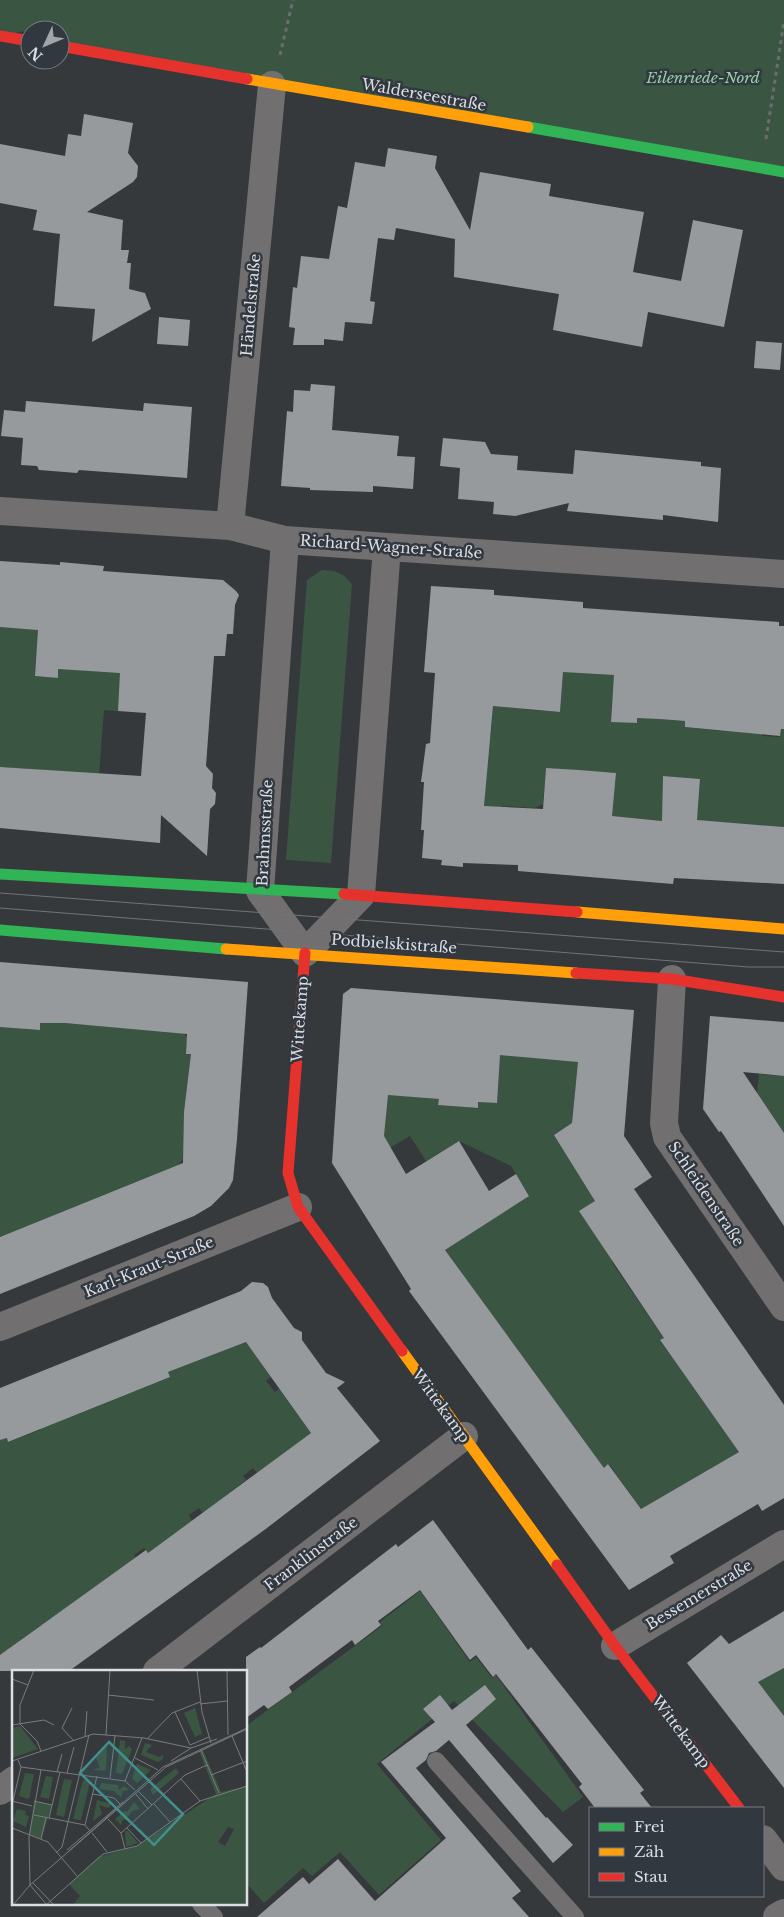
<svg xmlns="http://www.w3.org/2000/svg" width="784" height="1917" font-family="'Libre Baskerville',serif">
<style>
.green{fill:#3b5543}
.building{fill:#979a9d;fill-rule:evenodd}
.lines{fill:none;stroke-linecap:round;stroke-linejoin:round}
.path{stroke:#6d6d6e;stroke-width:3;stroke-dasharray:4 4;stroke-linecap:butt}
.lane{stroke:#716f70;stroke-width:18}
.street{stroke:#716f70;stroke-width:28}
.fast{stroke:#30b455;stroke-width:11}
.slow{stroke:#ff9f0a;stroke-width:11}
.jam{stroke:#e5322d;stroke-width:11}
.tram{stroke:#737476;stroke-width:1}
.labels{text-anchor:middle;stroke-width:5;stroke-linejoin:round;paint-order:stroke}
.park-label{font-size:15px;font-style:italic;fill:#93d3a5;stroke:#323840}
.street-label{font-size:15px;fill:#dbdfe4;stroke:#323840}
.inset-road{fill:none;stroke:#787b7f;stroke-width:1}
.view{fill:#42908c;fill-opacity:0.15;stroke:#42908c;stroke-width:2.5}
.inset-edge{fill:none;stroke:#dbdfe4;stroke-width:2.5}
</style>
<rect width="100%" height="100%" fill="#36393c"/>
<path class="green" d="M0 0H784V172L60 46V30H30L0 36Z
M322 570C336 570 343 573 352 584L331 863 286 860 307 580Z
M0 627 53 628 44 650 36 656 35 676 57 678 58 669 94 671 97 647 130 649 118 711 104 710 99 774 0 767Z
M563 671 618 675 612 699 611 721 637 723V718L674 672 670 720 685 721V727L721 731 723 713 764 699 762 736 780 737 781 729H784V827L717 822 684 825 698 809 700 779 664 776 665 821 610 816 616 773 546 768 543 804 535 808 502 806V809L485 808 475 799 491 734 494 691 524 709 560 712Z
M24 1020 23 1029 39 1030 41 1021 183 1032 187 1038 186 1053 191 1054 183 1159 178 1165 0 1237V1027Z
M383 1041 423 1098 439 1099V1105L477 1108 478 1102 497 1103 498 1078 493 1049C522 1061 553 1059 584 1056L586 1083 576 1082 572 1123 554 1135 596 1200 613 1264 664 1338 660 1341 716 1419 744 1449 641 1509 609 1464 604 1468 445 1250 529 1195 511 1166 459 1141 426 1161 410 1136 386 1150 383 1145 386 1114Z
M759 1074 784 1076V1133L765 1105 756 1103Z
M246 1342 271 1377 266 1381 275 1392 279 1389 311 1433 257 1473 253 1468 243 1476 246 1480 203 1513 199 1508 189 1515 192 1521 148 1553 144 1548 134 1555 137 1560 42 1626 41 1625 22 1639 3 1659 0 1655V1440L7 1438 9 1442 40 1430 38 1425 73 1416 105 1403 104 1398 138 1390 170 1377 168 1372Z
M420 1591 470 1662 476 1657 492 1678 496 1675 583 1797 563 1812 454 1701 377 1764 441 1840 379 1895 340 1852 312 1876 303 1868 264 1903 246 1883V1726L382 1626 380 1622Z
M766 1668 771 1675 784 1668V1716L754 1677Z"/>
<path class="building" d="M84 114 133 123 128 153 138 166 137 177 133 182 87 212 123 220 121 250H129L127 263H131L129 289 145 293 151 309 92 342 95 309 54 306 60 234 33 230 37 210 0 203V144L65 156 68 134 81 136Z
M388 148 437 156 435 168 470 230 480 172 551 184 549 196 644 212 633 272 681 281 693 220 743 230 724 327 648 312 642 347 553 330 559 294 454 277 455 239 396 228 394 240 378 238 370 301 375 302 372 324 345 322 343 341 324 339V345H293L295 328 289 327 293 287 297 288 301 256 329 259 338 206 347 208 355 162 385 167Z
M159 317 190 320 188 346 157 344Z
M756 341 782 343 780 370 754 368Z
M311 384 335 386 332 430 399 436 397 456 415 457 413 489 373 486V492L310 490V488L281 486 287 411 293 412 294 390 310 391Z
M26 401 143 411 144 403 192 407 187 478 79 470 77 473 39 470 37 466 21 465 23 438 1 436 4 410 25 412Z
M443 438 485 442 491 454 518 456 517 470 573 474 575 450 701 462V466L721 468 718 522 663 515V520L567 511 569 503 515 516 493 514 494 502 458 499 460 468 440 466Z
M0 561 60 565V562L104 566 103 571 223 580 236 591 239 595 235 605 233 634H227L225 656H214L206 766 213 774 212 788 216 793 215 804 210 809 207 856 161 815 160 843 0 828V767L141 776 146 713 118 711 120 673 58 669V678L35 676 38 630 0 627Z
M431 586 494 590V595L583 602V608L779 622V626H784V729H781L780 736 685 727V721L660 719 637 718V723L611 722 614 675 563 672 560 712 493 706 484 806 543 809 546 768 579 770 616 773 612 816 662 821 663 776 700 779 697 820 784 827V884L674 878 673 884 518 871V865L463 863V867L441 865 442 860 422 858 424 830H421L424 782H421L426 744 430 743 435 673 424 672Z
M0 962 248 982 237 1139 233 1180 229 1188 211 1206 194 1216 0 1294V1237L183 1163 184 1112 191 1054H186L187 1034 65 1023H40V1030L0 1027Z
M351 988 634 1010 624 1136 652 1177 634 1189 784 1405V1498L762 1511 758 1504 670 1556 674 1563 629 1590 409 1291 411 1289 332 1163 343 994ZM500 1055 578 1062 572 1123 554 1135 595 1201 579 1211 664 1338 660 1340 739 1452 641 1509 608 1464 604 1468 445 1250 529 1196 516 1174 489 1191 459 1141 406 1174 384 1136 388 1095 439 1099 438 1105 478 1108V1102L497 1103Z
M710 1016 784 1022V1076L743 1072 784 1133V1226L721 1131 719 1132 703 1109Z
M252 1282 263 1283 268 1287 272 1298 294 1328 302 1332V1340L326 1373 345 1382 337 1388 380 1441 267 1528 69 1671H0V1655L146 1550 148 1553 311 1433 246 1342 168 1372 170 1377 8 1442 7 1438 0 1440V1388L241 1291Z
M433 1520 528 1650 531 1647 644 1790 640 1793 652 1808H595L579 1787 582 1784 496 1674 493 1677 476 1655 470 1660 420 1590 378 1621 381 1625 355 1645 352 1640 289 1687 292 1692 268 1709 264 1705 246 1718V1657L260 1647 261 1648 396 1544 398 1547Z
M784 1611V1668L758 1682 784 1716V1788L687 1663 721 1635 729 1644Z
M485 1685 496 1699 466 1725 546 1818 547 1817 573 1845 553 1863 449 1740 436 1751 429 1753 426 1760 416 1768 521 1891 512 1898 529 1917H257L303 1877 309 1884 338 1859 375 1901 446 1838 381 1762 435 1722 423 1709 440 1695 452 1710Z"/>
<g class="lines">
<path class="path" d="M280 55 293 0
M766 139 784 21"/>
<path class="lane" d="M436 1761 575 1917
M201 1904 214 1917"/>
<path class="street" d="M0 511 230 526 285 540 784 574
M230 526 272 85
M285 540 260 891 305 953 361 895 387 547
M672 979 664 1123 667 1137 784 1307
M0 1327 298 1207
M615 1646 784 1544
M157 1671 464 1436
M0 1791 14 1780
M763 1839 784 1867
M777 1917 784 1913"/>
<path class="fast" d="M528 127 784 172
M0 874 344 894
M0 930 226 949"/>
<path class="slow" d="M247 79 528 127
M577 912 784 929
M226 949 576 973
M402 1351 557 1565"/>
<path class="jam" d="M0 36 30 41
M60 46 247 79
M344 894 577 912
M305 953 288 1173 298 1207 402 1351
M576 973 672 979 784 997
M557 1565 615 1646 739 1808"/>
<path class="tram" d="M0 893 784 952
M0 908 748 967H784"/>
</g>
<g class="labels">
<g class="park-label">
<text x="703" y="83">Eilenriede-Nord</text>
</g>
<g class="street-label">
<text transform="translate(424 95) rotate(10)" y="5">Walderseestraße</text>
<text transform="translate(251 305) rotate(-85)" y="5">Händelstraße</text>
<text transform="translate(391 547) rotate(4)" y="5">Richard-Wagner-Straße</text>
<text transform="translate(265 833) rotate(-87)" y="5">Brahmsstraße</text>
<text transform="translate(394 944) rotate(4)" y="5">Podbielskistraße</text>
<text transform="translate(300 1019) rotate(-86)" y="5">Wittekamp</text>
<text transform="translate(706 1194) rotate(56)" y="5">Schleidenstraße</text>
<text transform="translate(149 1267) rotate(-22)" y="5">Karl-Kraut-Straße</text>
<text transform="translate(441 1406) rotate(54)" y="5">Wittekamp</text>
<text transform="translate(311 1554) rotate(-37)" y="5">Franklinstraße</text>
<text transform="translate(699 1595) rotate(-31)" y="5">Bessemerstraße</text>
<text transform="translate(681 1732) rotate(53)" y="5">Wittekamp</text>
</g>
</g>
<g transform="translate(12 1670)">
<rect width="235" height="235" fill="#36393c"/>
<path d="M183 38 190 64 183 67 172 43ZM8 56 26 79 0 88V58ZM108 70 113 71V79L117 76 120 79 110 104 104 103ZM133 73 140 75 134 82 148 87 151 84V89L146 92 129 85ZM95 76 94 101 80 100 88 98 84 88ZM191 80 209 122 235 116V235H61L68 226 57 214 86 187 125 176 204 124 187 81ZM216 157 222 159 213 176 206 172ZM125 94 139 100 125 113 120 108ZM164 98 167 103 141 125 138 119ZM13 103 22 104 17 129 7 126ZM34 106 41 107 37 129 28 127ZM52 109 60 110 52 147 44 145ZM71 110 78 111V112L69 150 61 149ZM89 113 106 115 107 120 112 116 117 120 111 121 109 127 102 121 87 119ZM85 130 101 134 96 138 87 135 90 144 81 151ZM22 131 40 135 29 169 17 165ZM122 132 128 139 120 141 114 150 111 149 109 155 103 149 114 140 115 142ZM5 139 14 141 13 145 17 146 14 157 1 151ZM113 161H116L126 173 114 177Z" fill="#3b5543" fill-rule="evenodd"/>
<path class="inset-road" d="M185 0 190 42 199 73M215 0 216 65M0 9 16 15M96 25 142 30M188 34 215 31M60 38 50 58 61 70M163 42 178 75 197 67M8 54V35L22 0M8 54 25 71 29 81M0 55 32 50 42 55M94 65 98 0M73 66 75 41M220 66 235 102M135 69 160 43 188 32M189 80 207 123M123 88 146 100M0 91 81 64 132 68 179 78M159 91 179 78 205 69M9 97 113 111 123 120M29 100 17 167 18 215 35 235M45 102 50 84M55 103 62 77M199 105 235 91M98 108 103 66M169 109 188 131M113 111 130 68M126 121 140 135M123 123 136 139M81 124 102 128 108 134M0 131 20 136M22 131 40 135M142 134 158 152M0 135 9 97 6 90M22 145 73 155 78 161M37 148 48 102M96 149 109 163 113 179M73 155 85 106M0 158 36 172 65 206M115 158 129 173M80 163 95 182M109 163 173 105 195 95M29 169 34 148M55 180 111 132M57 181 151 97 235 58M44 183 50 177 77 65M21 213 42 235M1 235 18 215 154 97 235 59M34 235 91 184 125 176 188 131 235 116"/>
<path class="view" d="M97 72 171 144 142 175 68 103Z"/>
<rect width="235" height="235" class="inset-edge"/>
</g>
<rect x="589" y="1807" width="175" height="90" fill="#323840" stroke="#767b82"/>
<rect x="599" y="1823" width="25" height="8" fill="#30b455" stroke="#767b82"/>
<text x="634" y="1832" font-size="15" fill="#dbdfe4">Frei</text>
<rect x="599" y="1848" width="25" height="8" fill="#ff9f0a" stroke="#767b82"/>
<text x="634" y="1857" font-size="15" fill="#dbdfe4">Zäh</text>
<rect x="599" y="1873" width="25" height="8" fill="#e5322d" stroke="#767b82"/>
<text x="634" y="1882" font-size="15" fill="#dbdfe4">Stau</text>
<g transform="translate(45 45) rotate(226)"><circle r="24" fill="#323840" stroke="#767b82"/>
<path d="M0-4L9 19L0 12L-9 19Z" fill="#a1a5a9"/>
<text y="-8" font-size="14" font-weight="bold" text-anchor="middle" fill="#dbdfe4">N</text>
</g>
</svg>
